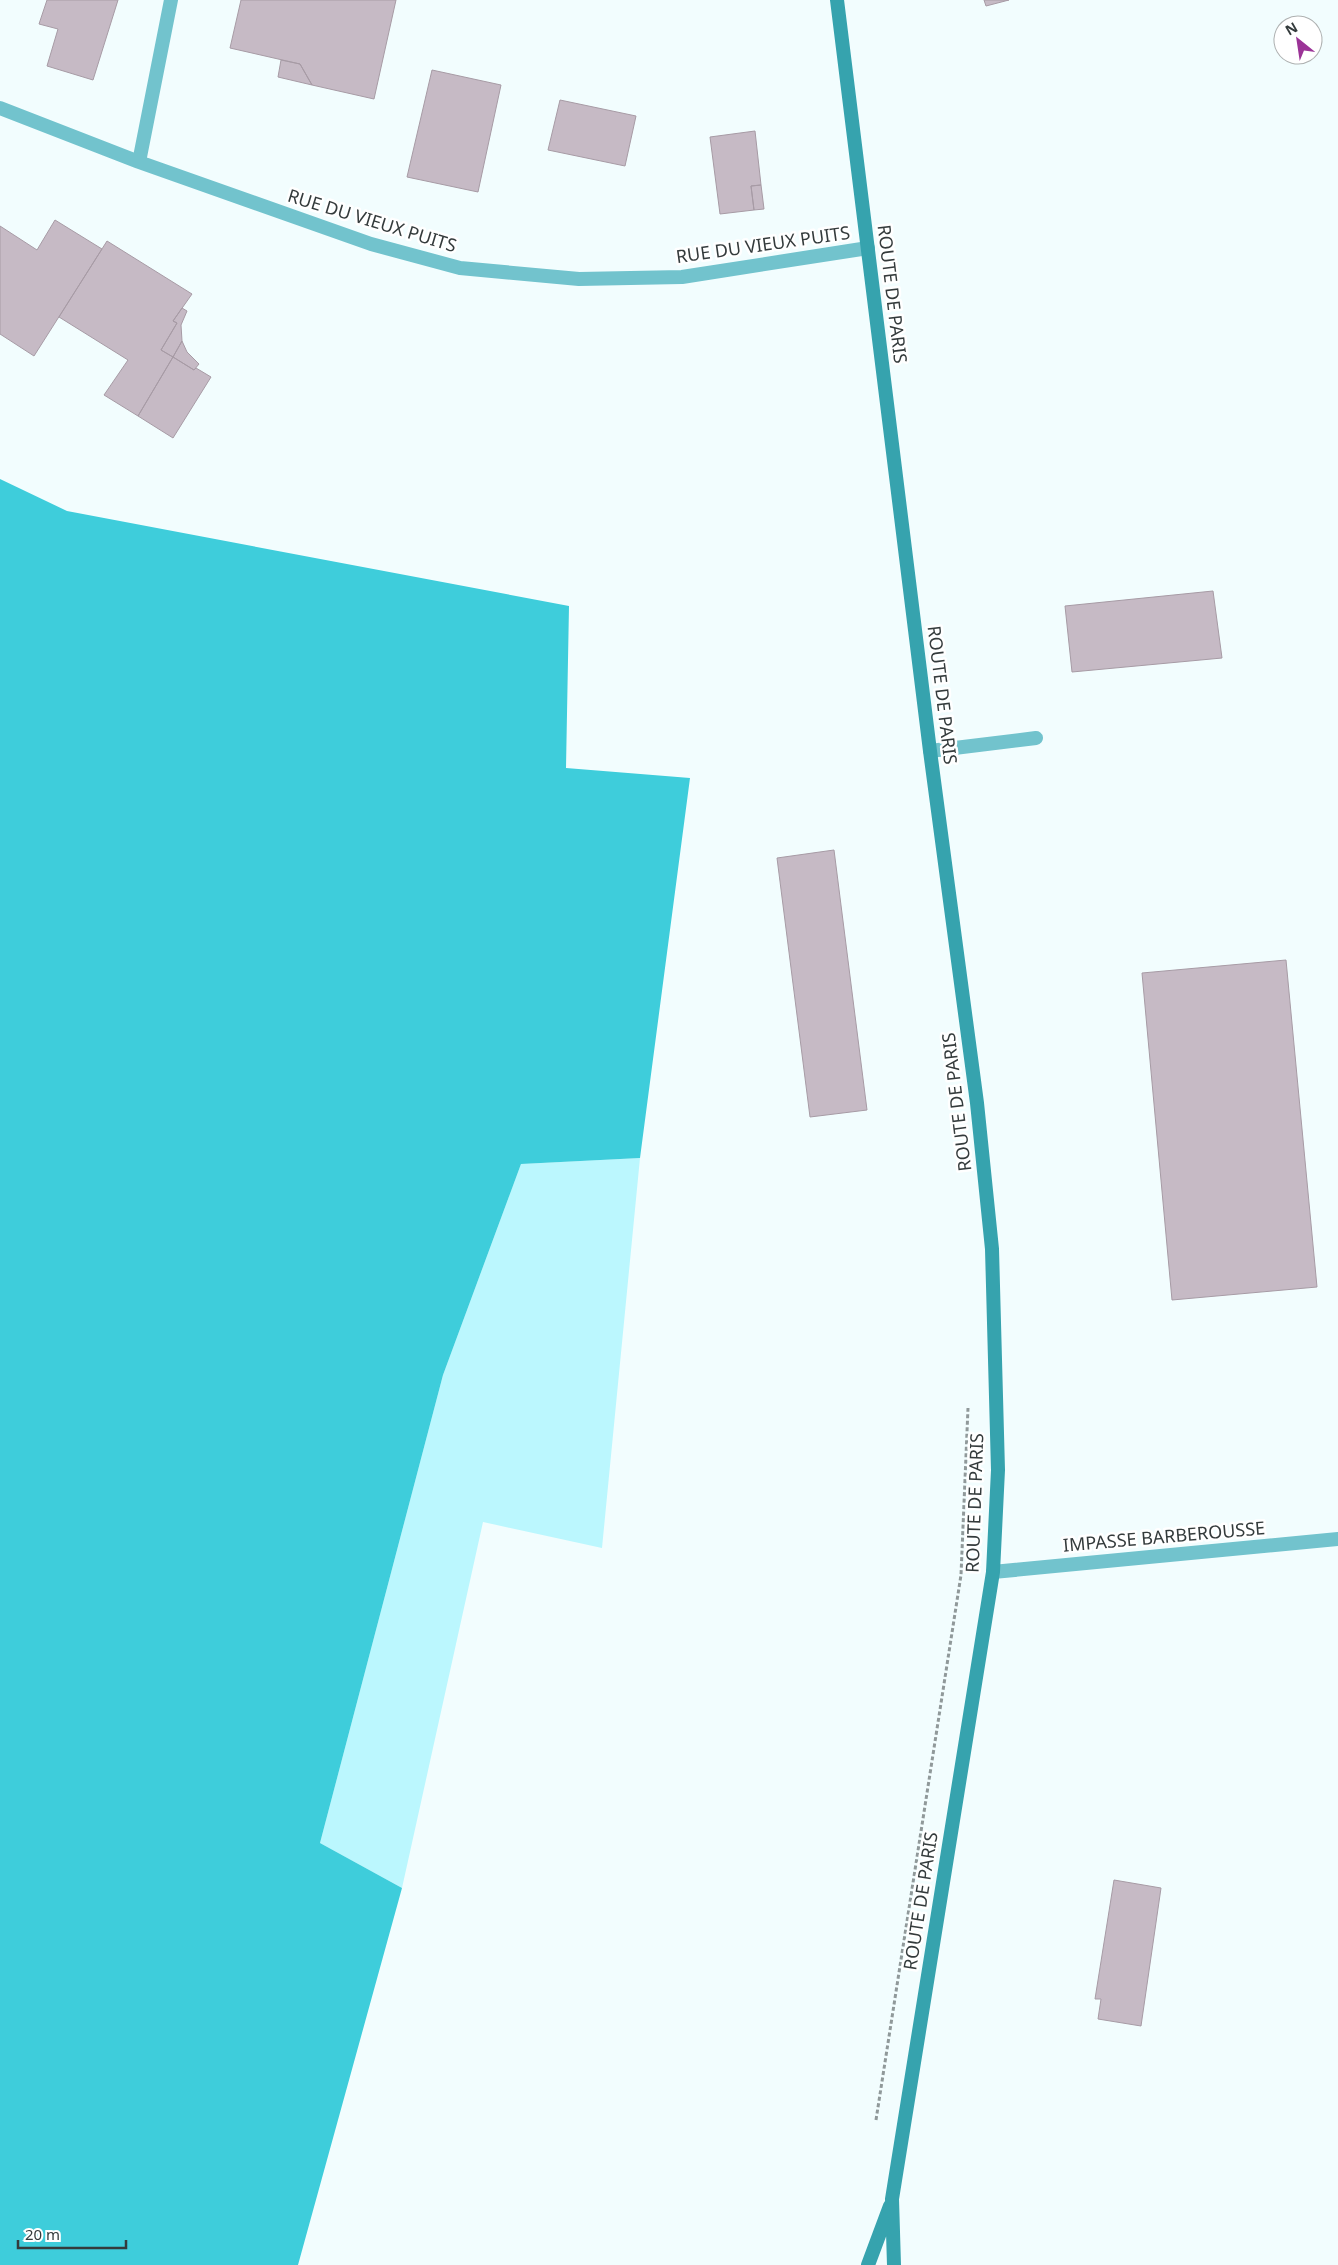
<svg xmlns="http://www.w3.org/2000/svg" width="1338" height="2265" font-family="'Noto Sans',sans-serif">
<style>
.green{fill:#bbf7fe}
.forest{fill:#3ecddb}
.building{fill:#c6bac5;stroke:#a79ba5}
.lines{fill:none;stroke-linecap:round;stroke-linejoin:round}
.path{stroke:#90999a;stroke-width:3;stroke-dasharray:4 2.5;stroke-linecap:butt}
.service{stroke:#72c3cd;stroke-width:14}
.minor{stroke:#72c3cd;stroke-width:14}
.secondary{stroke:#36a3ae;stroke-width:14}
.labels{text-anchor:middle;stroke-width:5;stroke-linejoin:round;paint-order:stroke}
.street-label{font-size:18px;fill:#343b3c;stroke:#fff}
</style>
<rect width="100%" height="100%" fill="#f2fdfe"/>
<path class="green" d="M640 1158 602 1548 483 1522 402 1888 320 1843 443 1375 521 1164Z"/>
<path class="forest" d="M0 479 67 511 569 606 566 768 690 778 640 1158 521 1164 443 1375 320 1843 402 1888 298 2265H0Z"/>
<path class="building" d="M47 0H118L93 80 47 66 58 29 39 24Z
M241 0H396L374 99 312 85 300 64 230 48Z
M984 0H1009L986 6Z
M281 60 300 64 312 85 278 77Z
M432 70 501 85 478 192 407 177Z
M560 100 636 116 625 166 548 150Z
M755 131 761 185 751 186 754 210 720 214 710 137Z
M761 185 764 209 754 210 751 186Z
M55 220 102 249 34 356 0 334V226L37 250Z
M107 241 192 294 173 321 177 323 161 350 173 357 138 416 104 395 128 360 59 317Z
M182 308 187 311 181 325 182 341 173 357 161 350 177 323 173 321Z
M182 341 187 352 199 364 194 370 173 357Z
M173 357 194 370 196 368 211 377 173 438 138 416Z
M1213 591 1222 658 1072 672 1065 606Z
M834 850 867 1110 810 1117 777 858Z
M1286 960 1317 1287 1172 1300 1142 973Z
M1114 1880 1161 1888 1141 2026 1098 2019 1101 1999H1095Z"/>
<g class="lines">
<path class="path" d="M876 2120 961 1575 968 1408"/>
<path class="service" d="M930 751 1036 738"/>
<path class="minor" d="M0 108 139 162 371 244 460 268 579 279 682 277 868 248
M139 162 171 0
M993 1572 1338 1539"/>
<path class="secondary" d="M837 0 930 751 977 1103 992 1249 998 1470 993 1572 892 2199 894 2265
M868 2265 890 2206"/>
</g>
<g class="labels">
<g class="street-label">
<text transform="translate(372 221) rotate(17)" y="6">RUE DU VIEUX PUITS</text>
<text transform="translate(763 245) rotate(-8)" y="6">RUE DU VIEUX PUITS</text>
<text transform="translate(892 294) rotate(83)" y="6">ROUTE DE PARIS</text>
<text transform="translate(942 695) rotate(83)" y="6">ROUTE DE PARIS</text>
<text transform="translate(957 1102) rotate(-97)" y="6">ROUTE DE PARIS</text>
<text transform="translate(975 1503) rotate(-88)" y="6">ROUTE DE PARIS</text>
<text transform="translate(1164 1537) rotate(-5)" y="6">IMPASSE BARBEROUSSE</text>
<text transform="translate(921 1901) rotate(-81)" y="6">ROUTE DE PARIS</text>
</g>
</g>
<g transform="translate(1298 40) rotate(330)"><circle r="24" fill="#ffffff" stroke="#aeb1b1"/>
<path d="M0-4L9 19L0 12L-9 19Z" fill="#9b3397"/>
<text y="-8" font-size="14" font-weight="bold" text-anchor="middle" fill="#343b3c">N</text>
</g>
<path d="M18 2240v8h108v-8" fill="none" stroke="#343b3c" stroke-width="2.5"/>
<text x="25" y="2240" font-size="15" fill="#343b3c" stroke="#ffffff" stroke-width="4" paint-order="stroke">20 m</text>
</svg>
